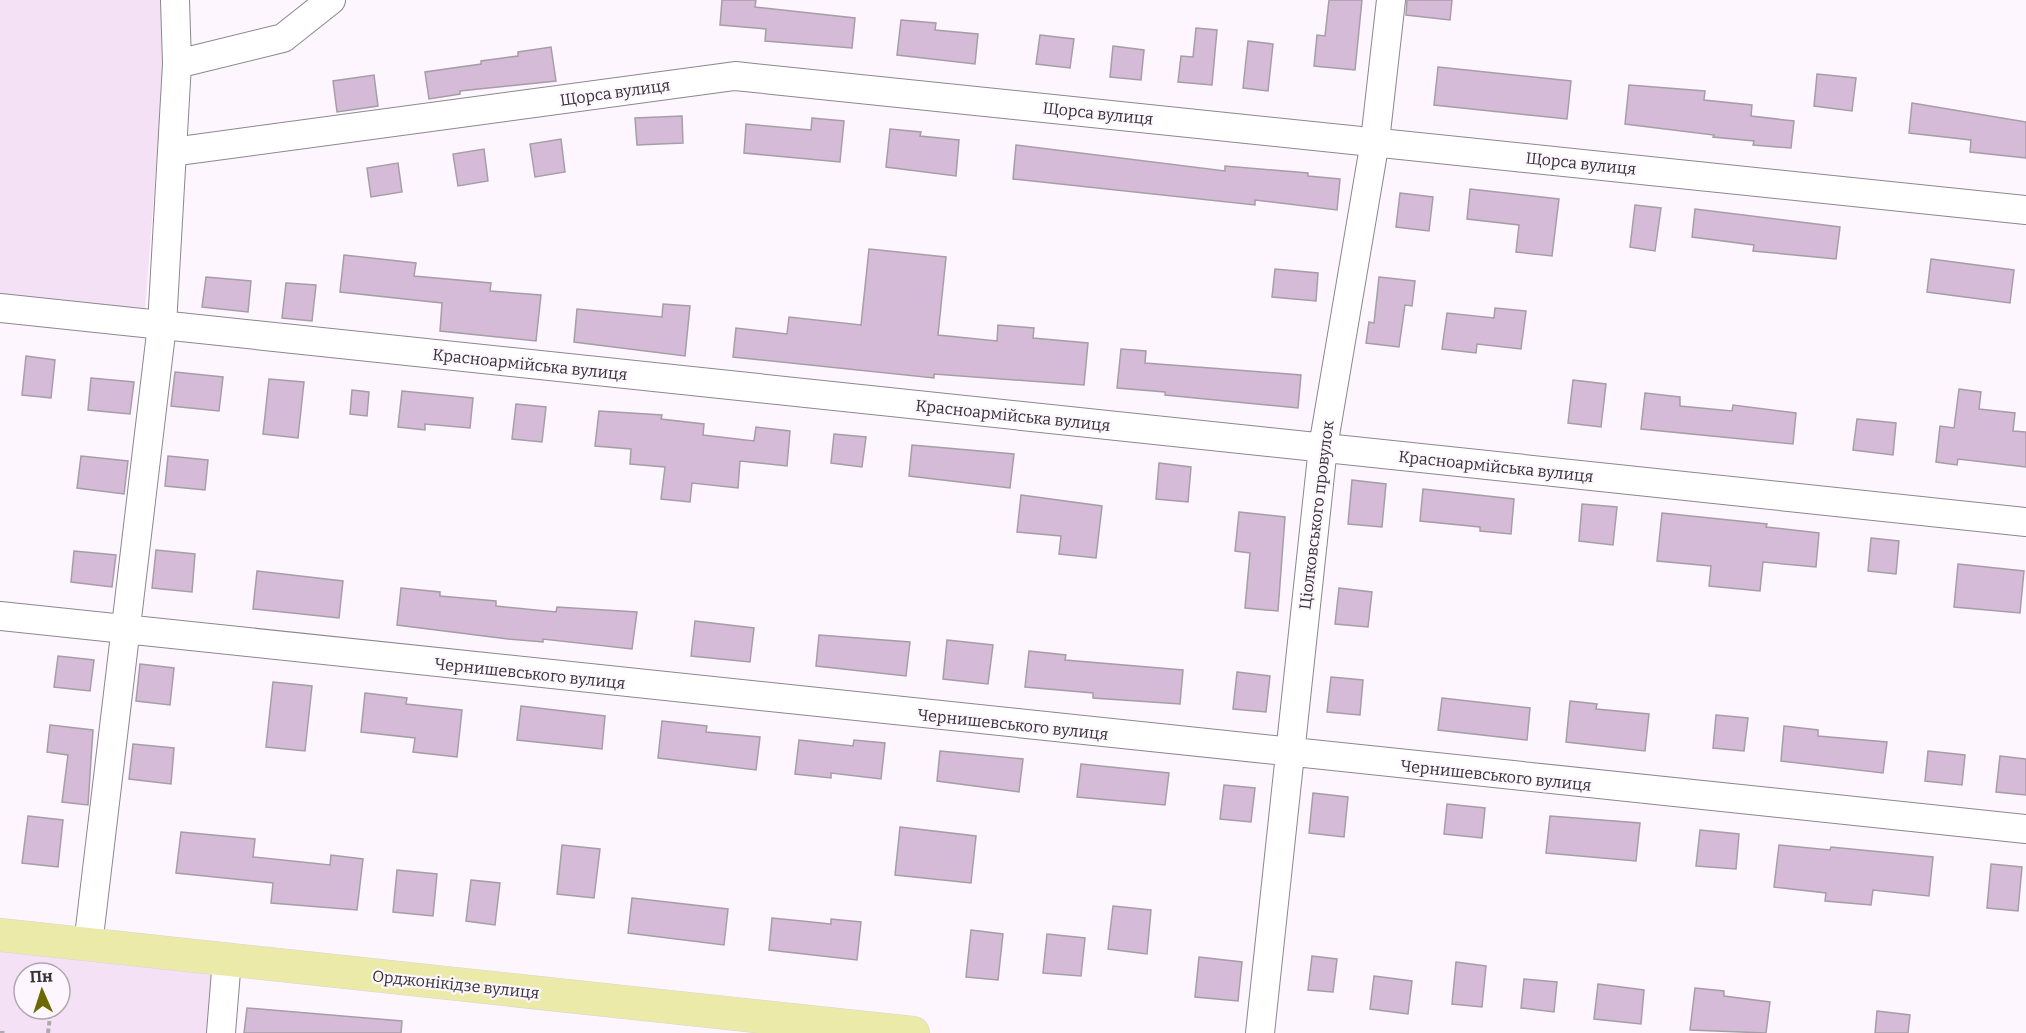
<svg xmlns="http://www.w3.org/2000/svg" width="2026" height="1033" font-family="Bitter,serif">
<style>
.green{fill:#f4e1f6;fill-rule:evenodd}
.building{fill:#d5bbd8;stroke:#a59ea5;stroke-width:1.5}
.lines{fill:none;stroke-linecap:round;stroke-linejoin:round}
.minor-casing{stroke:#8c868d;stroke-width:30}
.major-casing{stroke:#d7d6d7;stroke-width:34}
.path{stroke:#aea9af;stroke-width:4;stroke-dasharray:4.5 3;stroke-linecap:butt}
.minor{stroke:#fff;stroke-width:28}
.major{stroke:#ebeaa9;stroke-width:33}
.labels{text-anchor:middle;stroke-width:4.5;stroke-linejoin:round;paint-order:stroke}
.street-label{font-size:16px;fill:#363336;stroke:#fdf6fe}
</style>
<rect width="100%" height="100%" fill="#fdf6fe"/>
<path class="green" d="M0 0H164L165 48 145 312 0 297Z
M0 947 214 969 208 1033H0ZM24 973H60V1009H24Z"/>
<path class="building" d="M722 0H756L755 7 855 18 852 48 765 41 766 29 720 25Z
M1329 0H1362L1355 70 1314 66 1317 35 1325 36Z
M1407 0H1452L1450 20 1406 15Z
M901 20 936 23 935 30 978 34 975 64 897 55Z
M1196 28 1217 30 1212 85 1178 82 1181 56 1193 57Z
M1040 35 1074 39 1070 68 1036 64Z
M1248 41 1273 44 1268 91 1243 88Z
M1113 46 1144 50 1141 80 1110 77Z
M551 47 556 81 460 91V94L429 99 425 72 481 64V61L518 56V52Z
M1438 67 1571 81 1567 119 1434 105Z
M1817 74 1856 78 1852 111 1814 106Z
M374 75 378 106 337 112 333 81Z
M1629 85 1705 91 1704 100 1752 105 1751 116 1794 121 1791 148 1753 145 1754 141 1713 137 1714 135 1625 124Z
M1912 103 2026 122V158L1970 152 1971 140 1909 133Z
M682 116 683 143 637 145 635 118Z
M812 118 844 121 840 162 744 153 746 124 811 130Z
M890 129 921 132 920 136 959 140 956 176 886 167Z
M561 139 565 172 535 177 530 144Z
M1016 145 1225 171V166L1308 173V176L1340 179 1337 210 1255 200V205L1013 179Z
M484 149 488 181 458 186 453 154Z
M398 163 402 192 371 197 367 168Z
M1470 189 1559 199 1552 256 1516 252 1519 225 1467 219Z
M1400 193 1433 197 1429 231 1396 227Z
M1635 205 1661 208 1655 251 1630 247Z
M1695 209 1840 227 1836 259 1753 251 1754 245 1692 237Z
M869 249 946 257 938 335 997 341 998 325 1034 328 1033 338 1088 343 1084 385 934 374V378L733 357 736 328 787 334 789 317 861 325Z
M344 255 416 263 414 276 491 283 490 291 541 295 536 341 440 331 442 303 340 292Z
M1931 259 2014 270 2010 303 1927 292Z
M1275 269 1318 273 1316 301 1272 297Z
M206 277 251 281 248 312 202 307Z
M1379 277 1415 281 1412 306 1405 305 1399 347 1366 343 1369 322 1374 323Z
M286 283 316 285 312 321 282 318Z
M663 304 690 306 685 356 574 342 577 309 662 317Z
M1495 308 1526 311 1521 349 1477 344 1476 353 1442 349 1447 313 1494 318Z
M1121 349 1146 351 1145 363 1301 375 1298 408 1165 395V392L1117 388Z
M26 356 55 360 51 398 22 395Z
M175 372 223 377 219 411 171 406Z
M91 378 134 382 130 414 88 410Z
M269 379 304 382 298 438 263 434Z
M1573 380 1606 384 1601 427 1568 423Z
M1959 389 1981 392 1979 409 2015 413 2013 431 2026 432V467L1958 459 1957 465 1936 462 1940 426 1954 428Z
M352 390 369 392 367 416 350 414Z
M402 391 473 398 470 428 425 424V430L398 427Z
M1645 393 1680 397V406L1732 411 1733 405 1796 413 1793 444 1641 429Z
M516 404 546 407 542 442 512 439Z
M599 411 662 415 661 419 704 424 703 435 754 441 756 427 790 431 787 466 740 461 738 488 692 483 690 502 661 499 665 467 630 464 631 449 595 446Z
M1857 419 1896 423 1893 455 1853 450Z
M834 434 866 437 862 467 831 463Z
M912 445 1014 454 1010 488 909 476Z
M81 456 128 461 124 494 77 488Z
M168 456 208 460 205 490 165 486Z
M1159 463 1191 467 1188 502 1156 499Z
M1352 480 1386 484 1382 527 1348 524Z
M1423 489 1514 499 1511 534 1480 531V527L1420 521Z
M1021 495 1102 506 1096 558 1059 554 1061 536 1017 532Z
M1582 504 1617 507 1613 545 1579 541Z
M1239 512 1285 517 1278 611 1245 608 1250 553 1235 551Z
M1662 513 1767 524 1766 527 1819 533 1816 567 1763 562 1760 591 1709 586 1711 566 1657 561Z
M1871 538 1899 541 1896 574 1868 571Z
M156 550 195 554 192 592 152 588Z
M74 551 116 555 112 587 71 582Z
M1958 564 2024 571 2020 613 1954 607Z
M257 571 343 581 339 618 253 609Z
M401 588 440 592V596L496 601V606L556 612 557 607 637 612 632 649 543 639V642L508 639 397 625Z
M1339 588 1372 592 1368 627 1335 624Z
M695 621 754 628 750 662 691 656Z
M819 635 910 642 906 676 816 666Z
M947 640 993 645 988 684 943 679Z
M1029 651 1066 655 1065 660 1183 670 1180 704 1093 698V693L1025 687Z
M58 656 94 660 90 691 54 687Z
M140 664 174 668 170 705 136 701Z
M1237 672 1270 676 1266 712 1233 709Z
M1331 677 1363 680 1360 715 1327 712Z
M273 682 312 686 305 751 266 747Z
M365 693 407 698 406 704 462 710 457 757 413 752 415 738 361 732Z
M1442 698 1530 708 1527 740 1438 730Z
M1570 701 1597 704 1596 709 1649 714 1645 751 1566 742Z
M521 706 605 716 602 749 517 740Z
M1716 715 1748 718 1744 751 1713 748Z
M662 721 707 726 706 732 760 737 756 770 658 758Z
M50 725 93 730 88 805 62 802 68 755 47 752Z
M1784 726 1818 730V736L1887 742 1883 773 1781 761Z
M799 740 853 746 854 740 885 743 881 779 831 773V778L795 774Z
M133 744 174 748 171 784 129 779Z
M940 751 1023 759 1019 792 937 781Z
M1928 751 1965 755 1962 785 1925 781Z
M2000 756 2026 759V795L1996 792Z
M1081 764 1169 773 1165 805 1077 797Z
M1224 785 1255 788 1251 822 1220 819Z
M1313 793 1348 797 1344 837 1309 833Z
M1447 804 1485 808 1482 838 1444 834Z
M28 816 63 820 58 867 22 863Z
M1550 816 1640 823 1636 861 1546 853Z
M900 827 976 836 971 883 895 875Z
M1700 830 1739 834 1736 869 1696 866Z
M181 832 255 839 253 857 330 865 331 855 363 859 357 910 271 903 273 883 176 873Z
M562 845 600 849 594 898 557 894Z
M1779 845 1830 850 1831 847 1933 857 1929 896 1873 890 1871 905 1825 901 1826 893 1774 887Z
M1991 864 2022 867 2018 911 1987 908Z
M397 870 437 874 433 916 393 912Z
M471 880 500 883 495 925 466 921Z
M632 898 728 909 724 945 628 933Z
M1113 906 1151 910 1147 954 1108 949Z
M772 918 831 924V919L861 922 857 960 769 950Z
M971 930 1003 934 998 980 966 977Z
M1047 934 1085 938 1081 976 1043 973Z
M1312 956 1337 959 1333 992 1308 990Z
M1199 957 1242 962 1238 1001 1195 997Z
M1456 962 1486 966 1482 1007 1452 1004Z
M1374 976 1412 981 1408 1014 1370 1009Z
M1524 979 1557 982 1554 1012 1521 1008Z
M1598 984 1644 990 1641 1024 1594 1019Z
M1695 988 1724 991V996L1770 1002 1766 1033 1690 1030Z
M247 1008 402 1021 401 1033H244Z
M1877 1011 1910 1015 1908 1033H1875Z"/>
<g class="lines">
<g class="minor-casing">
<path id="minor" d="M177 64 283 38 331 0
M172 152 735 76 2026 210
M0 308 2026 522
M0 616 2026 829
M88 945 162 325 177 64 175 0
M221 1033 227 959
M1260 1033 1323 447 1375 141 1391 0"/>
</g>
<g class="major-casing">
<path id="major" d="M0 935 913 1033"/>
</g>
<path class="path" d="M0 1033H5
M48 1033 51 1009"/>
<use href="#minor" class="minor"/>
<use href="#major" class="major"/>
</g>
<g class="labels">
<g class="street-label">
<text transform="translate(615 92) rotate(-8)" y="6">Щорса вулиця</text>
<text transform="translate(1098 113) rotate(6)" y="6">Щорса вулиця</text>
<text transform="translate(1581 163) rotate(6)" y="6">Щорса вулиця</text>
<text transform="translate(530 364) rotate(6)" y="6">Красноармійська вулиця</text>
<text transform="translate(1013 415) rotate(6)" y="6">Красноармійська вулиця</text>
<text transform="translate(1496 466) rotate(6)" y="6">Красноармійська вулиця</text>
<text transform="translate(1316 515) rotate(-83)" y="6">Ціолковського провулок</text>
<text transform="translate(530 673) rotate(6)" y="6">Чернишевського вулиця</text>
<text transform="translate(1013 724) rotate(6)" y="6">Чернишевського вулиця</text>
<text transform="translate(1496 775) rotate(6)" y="6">Чернишевського вулиця</text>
<text transform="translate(456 984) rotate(6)" y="6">Орджонікідзе вулиця</text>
</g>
</g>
<g transform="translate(42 991) rotate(357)"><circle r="28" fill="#fdf6fe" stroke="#ada8ae" stroke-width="1.5"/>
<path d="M0-4.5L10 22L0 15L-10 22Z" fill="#6c6902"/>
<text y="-9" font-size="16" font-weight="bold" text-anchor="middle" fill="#363336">Пн</text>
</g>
</svg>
